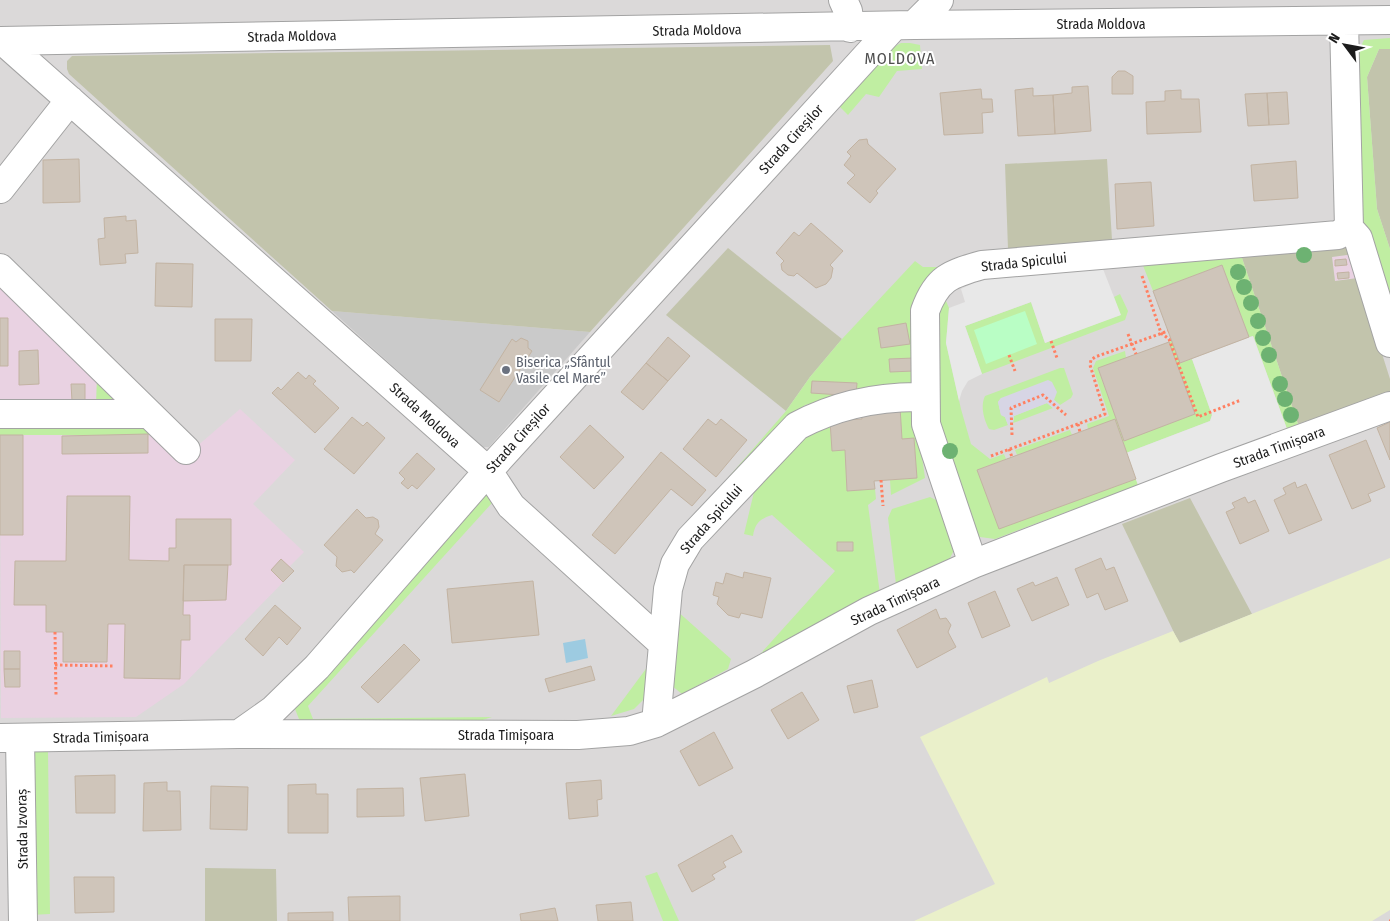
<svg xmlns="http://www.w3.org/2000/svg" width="1390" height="921" font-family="'Fira Sans Condensed',sans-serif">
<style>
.residential{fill:#dbd9d9}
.industrial{fill:#e9d2e2}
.religious{fill:#cacaca}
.construction{fill:#c2c4ac}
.farmland{fill:#eaf0ca}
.grass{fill:#c0eea2}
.park{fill:#b9fec5}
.parking{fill:#e8e8e8}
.plaza{fill:#d7d5e5}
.water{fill:#9dcbe1}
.building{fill:#cfc5ba;stroke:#c2b3a2}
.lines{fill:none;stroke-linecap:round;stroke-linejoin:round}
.minor-casing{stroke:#a3a3a3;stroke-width:30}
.path{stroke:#ff8062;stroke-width:3;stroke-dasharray:2.5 2.5;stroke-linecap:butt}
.minor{stroke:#fff;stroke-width:28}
.tree{fill:#6db272}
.worship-dot{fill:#6b7280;stroke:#fff;stroke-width:2}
.labels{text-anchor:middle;stroke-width:4;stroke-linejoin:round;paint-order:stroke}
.street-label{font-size:14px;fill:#1c1c1c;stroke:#fff}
.worship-label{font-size:14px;fill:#5b616d;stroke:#fff;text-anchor:start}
.quarter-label{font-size:16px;letter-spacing:1px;fill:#4f4f4f;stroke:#fff}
</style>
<rect width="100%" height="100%" fill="#efebe1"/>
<path class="residential" d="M0 0H1390V921H0Z"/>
<path class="industrial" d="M1354 254 1358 278 1335 281 1332 257Z
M0 278 97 377 96 406 0 407Z
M240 409 295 460 253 504 304 552 290 566 294 571 184 684 136 717 1 718 0 435H154L195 448Z"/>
<path class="religious" d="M332 311 590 332 489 447H482Z"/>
<path class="construction" d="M830 45 833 61 590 332 332 311 69 74 67 69V61L72 56Z
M1379 49H1390V249L1377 209 1367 77Z
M1107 159 1112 240 1008 249 1005 164Z
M1352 243 1354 254 1332 257 1335 281 1358 278 1390 379V392L1298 424 1241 255Z
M728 248 842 339 810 377 786 411 666 315Z
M1190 498 1252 614 1179 643 1122 524Z
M205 868 276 869 277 921H205Z"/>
<path class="farmland" d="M1390 558V910L1372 921H914L995 884 920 737 1047 677 1049 683 1098 661 1173 631 1180 643Z"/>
<path class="grass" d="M1390 38V49H1379L1367 77 1377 209 1390 249V310L1355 198 1356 56 1364 40Z
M901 43H910L920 45 922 69 897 71 879 97 866 94 848 115 839 106 892 48Z
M1241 255 1298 424 1287 429 1253 336 1249 337 1222 265 1153 291 1142 263Z
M915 261 923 267H941L920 382 805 405 734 481 726 480 786 411 810 377 842 339Z
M941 289 949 308 946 343 961 409 971 444 990 459 1004 454 1006 459 977 470 1136 479 1138 485 995 539 980 537 970 532 939 448 936 295Z
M1120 294 1128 311 1125 320 982 374 965 326 1031 302 1045 343 1120 315 1114 297Z
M1172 341 1180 363 1192 359 1212 415 1210 421 1126 453 1088 429 1087 424 1109 416 1093 368 1096 361 1125 351 1126 358 1098 369 1124 440 1195 414 1169 342Z
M1060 368H1064L1073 394 1071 398 1060 405 1054 400 1001 398 998 402 1001 415 1005 417 1008 425 994 430 989 429C984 420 980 406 985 396Z
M97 377 133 406H96Z
M1047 403 1053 408 1013 423 1014 416Z
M900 407 912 409 916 414 925 478 891 495 890 480 917 478 914 439H902Z
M131 417 154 435H0V421Z
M830 421 832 451 845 450 847 491 875 489 876 499 868 505 880 594 754 661 835 571 772 515C760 519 755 523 753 536L744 534 758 475 792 440Z
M1070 430 1072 435 1017 455 1015 450Z
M488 490 495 497 492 503 308 706 313 719 492 717 473 723 303 724 299 719 295 709 298 702Z
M930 497 940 502 953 546V552L946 566 896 584 888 518 892 509Z
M676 610 731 659 728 669 682 694 671 685Z
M654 658 645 698 634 709 611 716Z
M48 751 50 914 30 915 33 752Z
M657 872 679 921H663L645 876Z"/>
<path class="park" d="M1025 311 1037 344 986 364 974 330Z"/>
<path class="parking" d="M1103 269 1121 315 1045 343 1031 302 965 326 982 374 968 381 962 391 959 401 946 343 949 308 965 302 961 289 979 280Z
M1253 336 1287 429 1138 485 1126 453 1210 421 1212 415 1192 359Z"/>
<path class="plaza" d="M1048 380 1052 382 1057 392 1054 400 1060 405 1053 408 1047 403 1014 416 1013 423 1008 425 1005 417 1001 415 998 402 1001 398Z"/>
<path class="water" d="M585 639 588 658 566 663 563 643Z"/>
<path class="building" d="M1118 71H1125L1133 76V94H1112V77Z
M1088 86 1091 131 1055 134 1053 95 1072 93V87Z
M1033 88V96L1053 95 1055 134 1018 136 1015 90Z
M981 89 982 99H992L993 112 982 113 983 133 944 135 940 93Z
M1181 90V99H1199L1201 132 1147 134 1146 102 1165 101V91Z
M1287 92 1289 124 1269 125 1267 93Z
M1267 93 1269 125 1248 126 1245 94Z
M867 139 868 144 896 169 876 191 878 193 870 203 847 183 855 175 844 165 851 156 847 152 859 140Z
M79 159 80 202 43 203V160Z
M1296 161 1298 198 1254 201 1251 165Z
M1151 182 1154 226 1117 229 1115 184Z
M126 216V221L136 220 138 253 125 254 126 263 100 265 98 239 105 238 104 218Z
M811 223 843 251 830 265 833 268 831 278 826 284 816 288 797 273 794 276 788 275 782 270 781 264 784 261 776 253 794 232 799 236Z
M1346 259 1347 265 1335 266V260Z
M156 263 193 264 192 307 155 306Z
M1222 265 1249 337 1180 363 1153 291Z
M1349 272V278L1338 279 1337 273Z
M0 318H8V366H0Z
M215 319H252L251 361H215Z
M906 323 910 344 881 348 878 328Z
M668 337 690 356 668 381 646 363Z
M521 338 528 341V348L532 351 499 402 480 390 512 339 516 342Z
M1169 342 1195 414 1124 441 1098 368Z
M38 350 39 384 19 385V351Z
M914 358V371L890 372 889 359Z
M646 363 668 381 643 410 621 392Z
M298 372 306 379 309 375 316 381 313 384 339 408 315 433 272 393 278 387 281 390Z
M812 381 857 383 856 396 811 393Z
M71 384H85V401H72Z
M900 407 902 439 914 438 917 478 874 481 875 489 847 491 845 450 832 451 830 421 862 419 861 409Z
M352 417 363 426 367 422 385 438 354 474 324 449Z
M708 419 716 425 721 419 747 440 716 477 683 449Z
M1115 419 1136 479 999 529 977 470Z
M1390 422V460L1377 428Z
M590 425 624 457 594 489 560 457Z
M148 434V453L62 454V436Z
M0 435H23V535H0Z
M1366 440 1385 487 1368 494 1371 501 1352 509 1329 455Z
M661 452 706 490 692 506 671 489 615 554 592 535Z
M417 453 435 469 417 489 412 485 408 489 401 483 405 479 399 473Z
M1295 482 1297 488 1306 484 1322 520 1289 534 1274 500 1286 494 1283 488Z
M67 496H130L129 560 169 561V548H176V519H231V565H184L183 615H190V640H181L180 679 124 678 125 624H108L107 662H63V632H46V605H14L15 561H66Z
M1245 497 1248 503 1255 500 1269 531 1240 544 1226 512 1235 508 1232 503Z
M357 509 366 518 373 517 378 520 379 527 375 534 383 540 354 573 351 570 342 572 336 566 337 557 324 545Z
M837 542H853V551H837Z
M1101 558 1106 570 1114 567 1128 601 1105 610 1098 593 1087 598 1075 569Z
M281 559 294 571 283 582 271 570Z
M184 565H228L226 600 183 601Z
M744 572 771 578 762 618 741 613 739 618 728 615 717 604 719 597 713 595 716 582 723 584 726 573 743 578Z
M1057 577 1069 605 1032 621 1017 589 1033 582 1035 586Z
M533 581 539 635 452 643 447 589Z
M995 591 1010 626 982 638 968 603Z
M275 605 301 628 287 645 279 637 263 656 245 639Z
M936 609 940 619 946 618 951 625 948 632 956 647 917 668 897 630Z
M404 644 420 660 378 703 361 687Z
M4 651H20V669H4Z
M591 666 595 680 549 692 545 679Z
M4 669H20V687H5Z
M872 680 878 707 854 713 847 686Z
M802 692 819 720 788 739 771 710Z
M714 732 733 768 699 786 680 751Z
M465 774 469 816 425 821 420 778Z
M115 775V813H76L75 776Z
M601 780 602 799 597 800 598 816 569 819 566 783Z
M167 782V791H180L181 830 143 831 144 783Z
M316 784V794H328V833H288V785Z
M211 786 248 787 247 830 210 829Z
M403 788 404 816 357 817V789Z
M732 835 742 852 723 862 726 867 712 875 715 879 692 892 678 865Z
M74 877H114V912L75 913Z
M400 896V921H349L348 897Z
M631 902 633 921H598L596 905Z
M555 908 558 921H521L520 914Z
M333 912V921H288V913Z"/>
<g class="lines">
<g class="minor-casing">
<path id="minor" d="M843 0 848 11 850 28
M1344 21 1349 228
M914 25 939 0
M0 41 914 25 1390 20
M3 41 488 471 511 506 662 643
M0 189 70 100
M1349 228 1358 238 1390 343
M0 268 186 450
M0 414H149
M973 564 926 424 925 311C937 278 950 274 982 265L1338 235 1349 228
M656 723 668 589 675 564 690 539 797 426C836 405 880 396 924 397
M239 734 273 710 317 667 488 471 894 26
M0 738 239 734 578 735 629 731 656 723 754 674 869 611 973 564 1221 468 1390 406
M20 738 23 921"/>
</g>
<path class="path" d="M1142 276 1161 333 1169 339 1198 417 1241 400
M1128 334 1136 354
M1051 341 1057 358
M1009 355 1015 371
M1078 424 1080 432
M1012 435 1011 408 1043 395 1066 415
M1009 449 1012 457
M991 456 1105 414 1090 365 1091 360 1095 357 1168 331
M881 480 883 506
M55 632 56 695
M55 665 115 666
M1389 921H1390"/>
<use href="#minor" class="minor"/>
</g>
<g class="tree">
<circle cx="1304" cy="255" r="8"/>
<circle cx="1238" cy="272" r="8"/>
<circle cx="1244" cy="287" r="8"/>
<circle cx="1251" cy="303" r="8"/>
<circle cx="1258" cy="321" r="8"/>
<circle cx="1263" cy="338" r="8"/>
<circle cx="1269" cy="355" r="8"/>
<circle cx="1280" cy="384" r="8"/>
<circle cx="1285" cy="399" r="8"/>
<circle cx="1291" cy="415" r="8"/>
<circle cx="950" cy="451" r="8"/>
</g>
<circle class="worship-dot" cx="506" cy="370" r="5"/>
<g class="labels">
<g class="street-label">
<text x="1101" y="29">Strada Moldova</text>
<text transform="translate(697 30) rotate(-1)" y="5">Strada Moldova</text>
<text transform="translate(292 36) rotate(-1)" y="5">Strada Moldova</text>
<text transform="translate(791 139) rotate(-48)" y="5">Strada Cireșilor</text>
<text transform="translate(1024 262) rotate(-6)" y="5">Strada Spicului</text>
<text transform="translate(425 415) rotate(42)" y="5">Strada Moldova</text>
<text transform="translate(518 438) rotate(-48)" y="5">Strada Cireșilor</text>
<text transform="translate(1279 447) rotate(-20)" y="5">Strada Timișoara</text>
<text transform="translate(711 519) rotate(-49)" y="5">Strada Spicului</text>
<text transform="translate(895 601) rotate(-25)" y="5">Strada Timișoara</text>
<text x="506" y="740">Strada Timișoara</text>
<text transform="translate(101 737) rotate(-1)" y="5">Strada Timișoara</text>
<text transform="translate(22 829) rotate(-91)" y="5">Strada Izvoraș</text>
</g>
<g class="worship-label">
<text x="516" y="367">Biserica „Sfântul<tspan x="516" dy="16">Vasile cel Mare”</tspan></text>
</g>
<g class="quarter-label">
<text x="900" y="64">MOLDOVA</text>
</g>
</g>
<g transform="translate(1345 45) rotate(302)" stroke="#ffffff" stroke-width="4" paint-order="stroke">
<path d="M0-4L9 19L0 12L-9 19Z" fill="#1c1c1c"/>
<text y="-8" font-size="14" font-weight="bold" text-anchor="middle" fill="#1c1c1c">N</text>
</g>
</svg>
